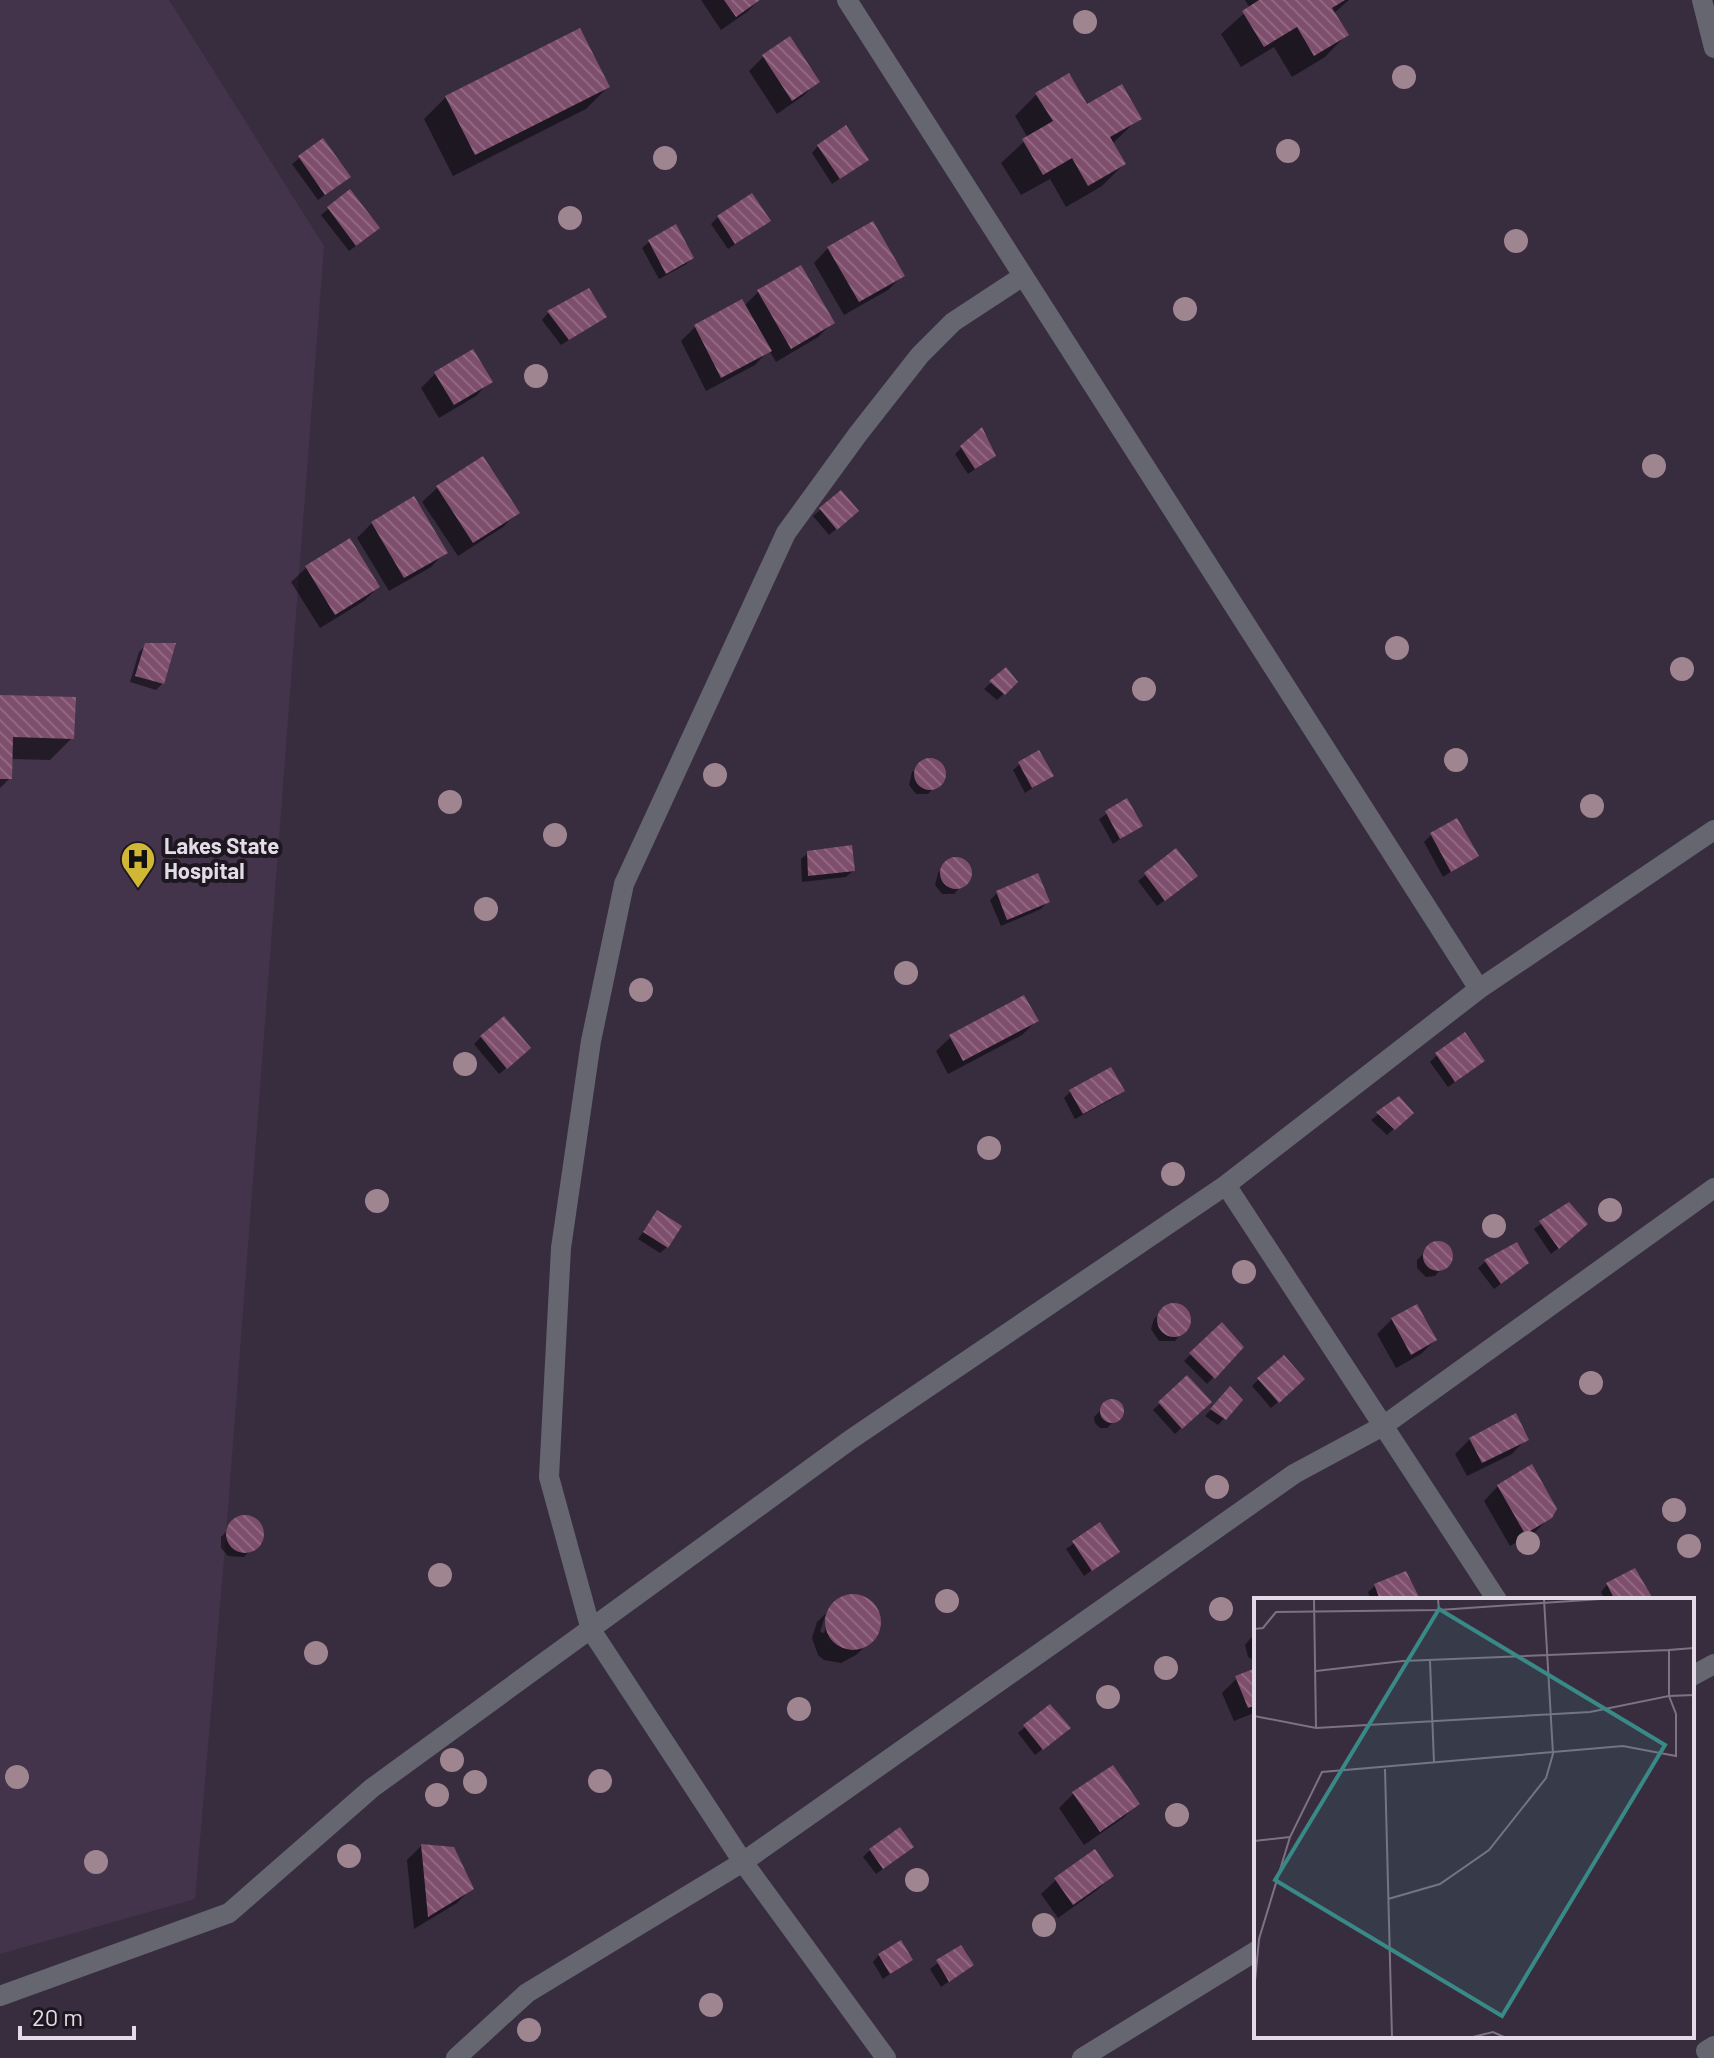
<svg xmlns="http://www.w3.org/2000/svg" width="1714" height="2058" font-family="Barlow,sans-serif">
<style>
.built{fill:#43344c}
.shadow{fill:#0007}
.building{fill:url(#building-back-hatch)}
.lines{fill:none;stroke-linecap:round;stroke-linejoin:round}
.minor{stroke:#656670;stroke-width:20}
.tree{fill:#9f8590}
.labels{text-anchor:middle;stroke-width:8;stroke-linejoin:round;paint-order:stroke}
.poi-label{font-size:22px;font-weight:bold;fill:#e3dce8;stroke:#1d1720;text-anchor:start}
.inset-road{fill:none;stroke:#7c7283;stroke-width:2}
.view{fill:#398a86;fill-opacity:0.15;stroke:#398a86;stroke-width:4}
.inset-edge{fill:none;stroke:#e3dce8;stroke-width:4}
</style>
<defs>
<pattern id="building-back-hatch" width="6" height="6" patternUnits="userSpaceOnUse" patternTransform="scale(2)"><rect width="6" height="6" fill="#7e4f6c"/><path d="M-1 5l2 2M0 0l6 6M5-1l2 2" fill="none" stroke="#906881"/></pattern>
</defs>
<rect width="100%" height="100%" fill="#382c3f"/>
<path class="built" d="M0 0H169L324 246 226 1535 195 1899 0 1954Z"/>
<path class="shadow" d="M701 0H759L747 12 721 30Z
M1245 0H1349L1333 14 1346 35 1325 57 1292 77 1274 47 1241 67 1221 34 1250 8Z
M790 39 818 81 803 96 777 114 749 71 763 57Z
M608 87 586 109 453 176 424 119 446 97Z
M1037 94 1139 118 1112 144 1124 164 1102 186 1066 207 1050 179 1021 195 1001 163 1028 138 1015 116Z
M322 141 348 177 318 200 292 164Z
M818 146 859 166 832 184 812 153Z
M350 191 371 235 349 251 321 215Z
M718 217 768 221 728 249 711 224Z
M649 242 692 258 685 265 659 279 642 248Z
M828 248 902 276 888 290 844 315 814 263Z
M589 291 604 317 561 345 542 320 548 313Z
M758 292 832 323 818 337 776 362 769 350 755 365 706 391 681 341 695 327 744 306Z
M435 374 490 381 476 396 439 418 421 388Z
M962 447 994 456 968 474 955 454Z
M482 458 517 513 503 527 458 556 422 502 437 488Z
M841 493 850 518 829 535 813 516Z
M372 523 445 552 431 567 389 591 357 538Z
M349 540 378 587 364 601 320 628 291 582 306 568Z
M146 645 163 683 156 690 130 682 139 652Z
M1005 670 1016 682 997 700 984 689Z
M0 697 72 738 50 760 10 759V778L0 788Z
M924 761H935L944 770V776L928 794H916L909 785 912 772Z
M1020 764 1051 776 1025 793 1013 770Z
M1126 801 1140 825 1113 844 1099 819Z
M1457 821 1476 855 1443 877 1424 842 1431 835Z
M1176 851 1188 883 1157 906 1138 881Z
M808 853 853 871 846 877 802 882 801 859Z
M950 861H962L970 870V876L954 894H942L935 885 938 873Z
M997 893 1047 902 1041 909 1001 926 990 900Z
M1036 1021 1022 1035 948 1074 936 1051 951 1037Z
M481 1037 522 1055 499 1074 474 1044Z
M1437 1055 1483 1061 1448 1087 1430 1062Z
M1071 1091H1122L1116 1097 1075 1119 1064 1098Z
M1399 1098 1411 1113 1387 1135 1371 1120Z
M1568 1205 1579 1231 1551 1254 1534 1229Z
M658 1212 667 1247 660 1253 638 1239Z
M1435 1243 1443 1244 1449 1250 1450 1258 1435 1276 1426 1277 1417 1268V1260Z
M1517 1244 1520 1269 1494 1289 1478 1268 1485 1262Z
M1179 1305 1187 1311 1188 1325 1175 1341H1159L1151 1329 1154 1319 1169 1306Z
M1392 1319 1435 1340 1421 1354 1396 1368 1377 1334Z
M1222 1325 1242 1347 1207 1384 1184 1361Z
M1187 1378 1209 1402 1175 1434 1153 1410Z
M1259 1379 1296 1386 1271 1408 1252 1386Z
M1230 1389 1241 1400 1218 1425 1205 1416Z
M1109 1402H1116L1120 1406 1121 1414 1107 1428H1100L1095 1423 1094 1417Z
M1470 1439H1526L1512 1454 1467 1476 1455 1454Z
M1498 1486 1550 1517 1535 1532 1510 1546 1484 1501Z
M240 1517 252 1518 260 1526 262 1537 244 1557 228 1556 221 1548V1537Z
M1100 1525 1117 1552 1084 1576 1066 1549Z
M1607 1585 1646 1600H1605L1601 1592Z
M1375 1586 1413 1600H1371L1368 1592Z
M855 1596 863 1598 875 1609 879 1625 871 1640 856 1655 841 1663 824 1660 818 1655 812 1638 817 1622 826 1613 820 1632 824 1633 831 1611H828L838 1601Z
M1256 1632V1661L1248 1657 1245 1645Z
M1256 1670V1712L1234 1721 1222 1693 1237 1678Z
M1050 1706 1061 1735 1035 1755 1018 1733Z
M1073 1794 1137 1804 1123 1818 1084 1845 1059 1808Z
M421 1846 471 1889 457 1903 414 1929 407 1860Z
M912 1847 876 1874 863 1857 870 1850Z
M1112 1876 1097 1890 1058 1918 1041 1894 1056 1880Z
M960 1947 972 1965 941 1987 930 1969Z
M879 1955 910 1960 883 1979 873 1962Z"/>
<path class="building" d="M724 0H760L736 17Z
M1259 0H1345L1332 8 1349 35 1314 56 1297 27 1264 47 1242 11Z
M580 28 610 87 475 155 445 96Z
M790 36 820 82 792 101 762 55Z
M1069 73 1087 104 1122 84 1142 119 1110 137 1126 164 1088 186 1072 158 1043 175 1022 139 1053 121 1035 93Z
M846 125 869 160 840 179 817 145Z
M323 138 351 177 325 195 298 156Z
M350 189 380 228 356 246 327 207Z
M752 193 771 221 735 244 717 216Z
M873 221 905 276 859 302 827 247Z
M676 224 694 258 666 274 648 240Z
M801 265 835 323 791 349 757 290Z
M589 288 607 317 569 340 547 311Z
M742 299 772 351 721 378 694 325Z
M473 349 493 382 454 405 434 372Z
M982 427 996 456 975 469 960 446Z
M483 456 520 513 473 543 436 486Z
M841 490 859 511 837 530 819 508Z
M414 496 448 553 404 578 371 522Z
M350 538 380 587 335 615 305 566Z
M145 643H176L164 684 135 676Z
M1006 667 1018 682 1005 695 989 681Z
M0 695 76 697 74 739 13 737 12 779H0Z
M1039 750 1054 776 1032 788 1018 762Z
M914 774a16 16 0 1 1 32 0a16 16 0 1 1-32 0Z
M1127 798 1143 826 1120 839 1105 811Z
M1457 818 1479 856 1451 872 1430 833Z
M852 845 855 871 808 876 807 851Z
M1176 848 1198 876 1165 901 1144 873Z
M940 873a16 16 0 1 1 32 0a16 16 0 1 1-32 0Z
M1038 873 1050 902 1007 920 996 891Z
M1024 995 1039 1021 963 1061 949 1035Z
M504 1016 531 1048 507 1069 480 1036Z
M1465 1032 1485 1061 1455 1082 1435 1053Z
M1111 1067 1125 1091 1083 1114 1069 1090Z
M1399 1096 1414 1113 1395 1130 1376 1112Z
M1569 1202 1588 1224 1559 1249 1539 1221Z
M657 1210 682 1226 668 1248 643 1232Z
M1423 1256a15 15 0 1 1 30 0a15 15 0 1 1-30 0Z
M1517 1242 1529 1263 1501 1284 1484 1260Z
M1157 1320a17 17 0 1 1 34 0a17 17 0 1 1-34 0Z
M1417 1304 1437 1340 1411 1355 1391 1318Z
M1222 1322 1244 1347 1215 1379 1189 1353Z
M1284 1355 1305 1379 1279 1403 1257 1378Z
M1187 1375 1212 1402 1182 1429 1158 1402Z
M1230 1386 1243 1400 1226 1420 1210 1409Z
M1100 1411a12 12 0 1 1 24 0a12 12 0 1 1-24 0Z
M1516 1413 1529 1440 1482 1463 1469 1438Z
M1532 1464 1557 1509 1552 1518 1525 1534 1497 1485Z
M226 1534a19 19 0 1 1 38 0a19 19 0 1 1-38 0Z
M1100 1522 1120 1552 1092 1571 1072 1541Z
M1635 1568 1652 1597 1647 1600H1615L1606 1583Z
M1406 1571 1419 1597 1414 1600H1380L1374 1584Z
M825 1622a28 28 0 1 1 56 0a28 28 0 1 1-56 0Z
M1256 1668V1705L1248 1708 1235 1676Z
M1050 1704 1071 1728 1043 1750 1023 1725Z
M1113 1765 1140 1804 1100 1832 1072 1792Z
M900 1827 914 1847 883 1869 869 1849Z
M421 1844 454 1847 474 1889 428 1917Z
M1095 1849 1114 1876 1073 1905 1054 1878Z
M901 1940 913 1960 890 1974 878 1954Z
M961 1945 974 1965 949 1982 936 1960Z"/>
<g class="lines">
<path class="minor" d="M847 0 1479 989
M1702 0 1714 48
M1226 1185 1497 1600
M1692 1676 1714 1664
M0 1996 229 1913 372 1788 850 1440 1226 1185 1479 989 1714 830
M456 2058 527 1993 743 1862 1294 1474 1383 1426 1714 1188
M886 2058 743 1862 591 1630 549 1477 561 1248 591 1041 624 884 786 533 858 434 920 355 953 322 1023 276
M1082 2058 1256 1951
M1711 2058 1706 2051 1714 2046"/>
</g>
<g class="tree">
<circle cx="1085" cy="22" r="12"/>
<circle cx="1404" cy="77" r="12"/>
<circle cx="1288" cy="151" r="12"/>
<circle cx="665" cy="158" r="12"/>
<circle cx="570" cy="218" r="12"/>
<circle cx="1516" cy="241" r="12"/>
<circle cx="1185" cy="309" r="12"/>
<circle cx="536" cy="376" r="12"/>
<circle cx="1654" cy="466" r="12"/>
<circle cx="1397" cy="648" r="12"/>
<circle cx="1682" cy="669" r="12"/>
<circle cx="1144" cy="689" r="12"/>
<circle cx="1456" cy="760" r="12"/>
<circle cx="715" cy="775" r="12"/>
<circle cx="450" cy="802" r="12"/>
<circle cx="1592" cy="806" r="12"/>
<circle cx="555" cy="835" r="12"/>
<circle cx="486" cy="909" r="12"/>
<circle cx="906" cy="973" r="12"/>
<circle cx="641" cy="990" r="12"/>
<circle cx="465" cy="1064" r="12"/>
<circle cx="989" cy="1148" r="12"/>
<circle cx="1173" cy="1174" r="12"/>
<circle cx="377" cy="1201" r="12"/>
<circle cx="1610" cy="1210" r="12"/>
<circle cx="1494" cy="1226" r="12"/>
<circle cx="1244" cy="1272" r="12"/>
<circle cx="1591" cy="1383" r="12"/>
<circle cx="1217" cy="1487" r="12"/>
<circle cx="1674" cy="1510" r="12"/>
<circle cx="1528" cy="1543" r="12"/>
<circle cx="1689" cy="1546" r="12"/>
<circle cx="440" cy="1575" r="12"/>
<circle cx="947" cy="1601" r="12"/>
<circle cx="1221" cy="1609" r="12"/>
<circle cx="316" cy="1653" r="12"/>
<circle cx="1166" cy="1668" r="12"/>
<circle cx="1108" cy="1697" r="12"/>
<circle cx="799" cy="1709" r="12"/>
<circle cx="452" cy="1760" r="12"/>
<circle cx="17" cy="1777" r="12"/>
<circle cx="600" cy="1781" r="12"/>
<circle cx="475" cy="1782" r="12"/>
<circle cx="437" cy="1795" r="12"/>
<circle cx="1177" cy="1815" r="12"/>
<circle cx="349" cy="1856" r="12"/>
<circle cx="96" cy="1862" r="12"/>
<circle cx="917" cy="1880" r="12"/>
<circle cx="1044" cy="1925" r="12"/>
<circle cx="711" cy="2005" r="12"/>
<circle cx="529" cy="2030" r="12"/>
</g>
<defs>
<g id="hospital-pin" transform="scale(1.8)"><path d="M0 17L-7.5 6A9.5 9.5 0 1 1 7.5 6Z" fill="#d0b736" stroke="#1d1720"/><path d="M-5-5h3v3.5h4V-5h3V5h-3V1.5h-4V5h-3Z" fill="#111"/></g>
</defs>
<g fill-rule="evenodd">
<use href="#hospital-pin" x="138" y="859"/>
</g>
<g class="labels">
<g class="poi-label">
<text x="164" y="854">Lakes State<tspan x="164" dy="25">Hospital</tspan></text>
</g>
</g>
<g transform="translate(1254 1598)">
<rect width="440" height="440" fill="#382c3f"/>
<path class="inset-road" d="M60 1 62 130M185 12 347 1M0 31 9 30 22 14 185 12 184 1M176 63 180 165M62 73 149 63 415 52M0 118 62 130 336 114 415 98V52L440 50M131 171 138 439M0 243 36 239M134 301 186 286 235 252 292 180 299 156 290 1M0 394 5 341 36 239 68 174 369 148 422 158V116L415 98 440 97M219 439 239 434 250 439"/>
<path class="view" d="M185 11 411 147 248 418 21 282Z"/>
<rect width="440" height="440" class="inset-edge"/>
</g>
<path d="M20 2026v12h114v-12" fill="none" stroke="#e3dce8" stroke-width="4"/>
<text x="32" y="2026" font-size="24" fill="#e3dce8" stroke="#1d1720" stroke-width="6" paint-order="stroke">20 m</text>
</svg>
